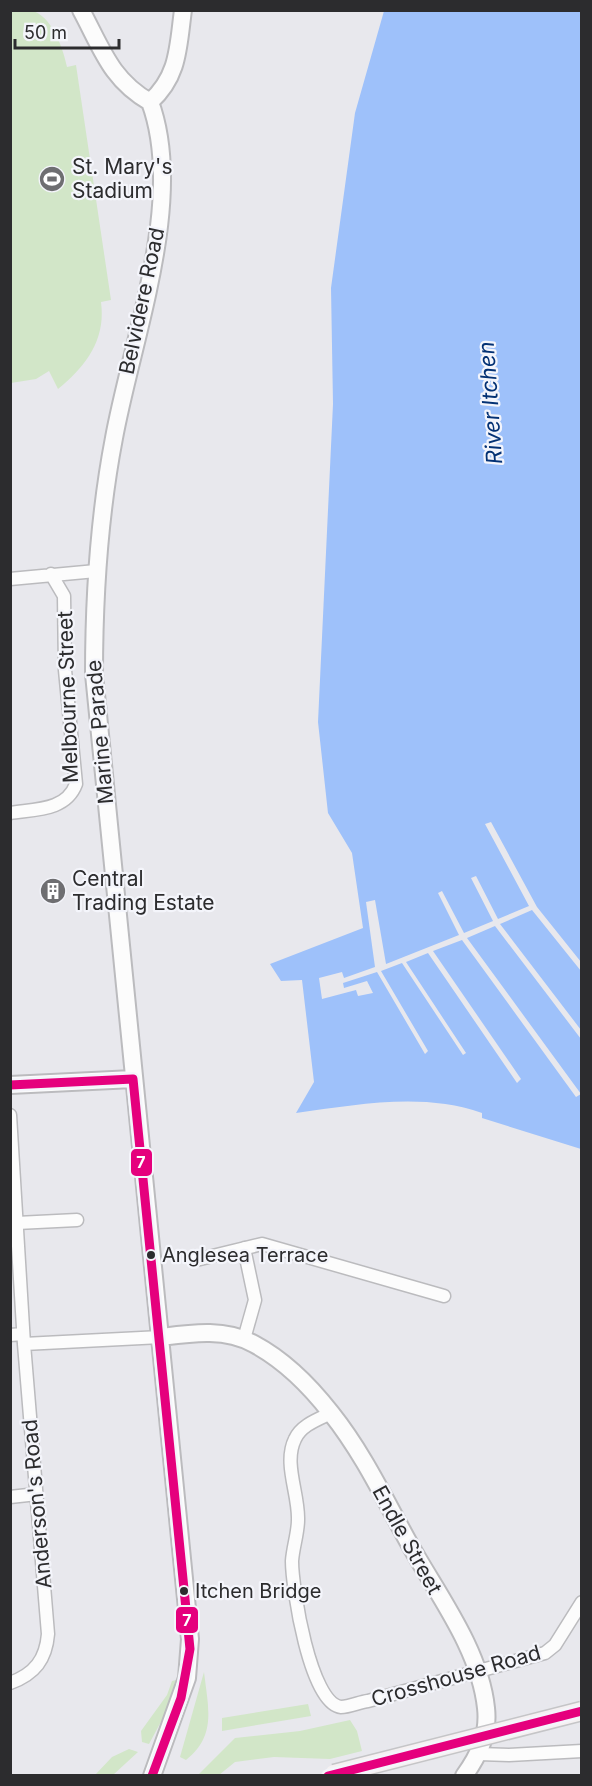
<svg xmlns="http://www.w3.org/2000/svg" width="592" height="1786" font-family="Inter,sans-serif">
<style>
.green{fill:#d2e6c8}
.water{fill:#9ec1fa}
.pier{fill:#e8e8ed}
.lines{fill:none;stroke-linecap:round;stroke-linejoin:round}
.street-casing{stroke:#bbbbbe;stroke-width:15}
.secondary-casing{stroke:#bbbbbe;stroke-width:20}
.street{stroke:#fcfcfc;stroke-width:12}
.secondary{stroke:#fcfcfc;stroke-width:16}
.primary-bridge-casing{stroke:#c5c5c7;stroke-width:21;stroke-linecap:butt}
.primary-bridge{stroke:#f5f1f2;stroke-width:18}
.bus-1-casing{stroke:#f4f5fb;stroke-width:14}
.bus-1{stroke:#e5007d;stroke-width:9}
.bus-dot{fill:#2c2c2e;stroke:#f4f5fb;stroke-width:2}
.labels{text-anchor:middle;stroke-width:4.5;stroke-linejoin:round;paint-order:stroke}
.bus-label{font-size:20px;fill:#2c2c2e;stroke:#f4f5fb;text-anchor:start}
.poi-label{font-size:21px;fill:#2c2c2e;stroke:#f4f5fb;text-anchor:start}
.street-label{font-size:21px;fill:#2c2c2e;stroke:#f4f5fb}
.water-label{font-size:22px;font-style:italic;fill:#033174;stroke:#f4f5fb}
.line-badge{stroke:#f4f5fb;stroke-width:2}
.badge-label{font-size:16px;text-anchor:middle;font-weight:bold;fill:#fff}
</style>
<rect width="100%" height="100%" fill="#e8e8ed"/>
<path class="green" d="M11 10C16 10 24 9 30 10 52 15 63 48 67 67L76 65 111 300 101 302C106 340 86 366 58 389L49 371 36 379 11 383Z
M204 1672C208 1707 217 1736 186 1760L180 1757Z
M176 1680 163 1718 149 1744 142 1742 141 1731 167 1695 172 1681Z
M308 1704 311 1716 222 1731V1718Z
M350 1720 357 1731 362 1751 330 1759 274 1757 235 1762 219 1775H198L235 1738 300 1731Z
M129 1749 138 1752 113 1775H95L112 1757Z"/>
<path class="water" d="M384 11H581V1149L482 1118V1113C422 1092 357 1105 296 1113L314 1082 302 980 281 981 270 964 363 928 352 853 328 813 318 722 333 404 331 288 355 113Z"/>
<path class="pier" d="M491 822 537 907 581 962V971L532 910 500 924 581 1030V1039L495 926 467 938 581 1094 576 1097 462 940 433 951 521 1079 517 1083 428 953 406 962 466 1053 463 1055 402 963 381 971 428 1051 425 1054 377 972 343 983 344 988 367 981 373 993 358 996 356 990 322 999 319 978 342 972 344 978 375 967 366 902 375 900 386 964 459 935 438 893 442 891 464 933 493 921 471 878 476 876 498 919 529 906 485 824Z"/>
<g class="lines">
<g class="street-casing">
<path id="street" d="M10 579 96 571
M10 813C35 809 66 811 76 784L65 670 64 596 51 574
M10 1115 24 1344 48 1634C46 1659 35 1674 10 1683
M17 1223 77 1220
M196 1260 262 1244 444 1296
M10 1335 23 1334
M244 1339 255 1300 244 1248
M24 1344 161 1337
M331 1413C319 1419 301 1425 295 1439 283 1463 299 1494 298 1520 298 1533 293 1547 292 1561 292 1587 310 1704 341 1707 349 1707 360 1702 368 1701L545 1653 555 1645 582 1602
M10 1497 37 1494
M479 1754 509 1755 582 1751"/>
</g>
<g class="secondary-casing">
<path id="secondary" d="M81 10C102 49 111 80 150 102
M150 102C186 199 132 339 114 438 99 516 94 594 94 674L190 1639 187 1678 152 1776
M150 102C179 76 178 47 183 10
M10 1085 133 1079
M161 1337C192 1333 225 1328 254 1344 284 1360 310 1386 331 1413 363 1453 385 1500 410 1545 438 1595 480 1650 486 1708 489 1734 479 1755 464 1776"/>
</g>
<use href="#street" class="street"/>
<use href="#secondary" class="secondary"/>
<g class="primary-bridge-casing">
<path id="primary-bridge" d="M334 1774 582 1711"/>
</g>
<use href="#primary-bridge" class="primary-bridge"/>
<g class="bus-1-casing">
<path id="bus-1" d="M10 1085 133 1079 190 1649 181 1698 152 1776
M328 1776 582 1711"/>
</g>
<use href="#bus-1" class="bus-1"/>
</g>
<defs>
<g id="stadium-disc" transform="scale(1.35)"><circle r="9.5" fill="#6e6e71" stroke="#f4f5fb"/><path d="M0-5a6.5 5 0 1 0 0 10a6.5 5 0 1 0 0-10ZM-3.5-1.8h7v3.6h-7Z" fill="#fff"/></g>
<g id="building-disc" transform="scale(1.35)"><circle r="9.5" fill="#6e6e71" stroke="#f4f5fb"/><path d="M-4-6H4V6H1V3H-1V6H-4ZM-2.5-4.3h1.7v1.8h-1.7ZM.8-4.3h1.7v1.8H.8ZM-2.5-1h1.7V.8h-1.7ZM.8-1h1.7V.8H.8Z" fill="#fff"/></g>
</defs>
<g fill-rule="evenodd">
<use href="#stadium-disc" x="52" y="179"/>
<use href="#building-disc" x="53" y="891"/>
</g>
<g class="bus-dot">
<circle cx="151" cy="1255" r="5"/>
<circle cx="184" cy="1591" r="5"/>
</g>
<g class="labels">
<g class="bus-label">
<text x="162" y="1262">Anglesea Terrace</text>
<text x="195" y="1598">Itchen Bridge</text>
</g>
<g class="poi-label">
<text x="72" y="174">St. Mary's<tspan x="72" dy="24">Stadium</tspan></text>
<text x="72" y="886">Central<tspan x="72" dy="24">Trading Estate</tspan></text>
</g>
<g class="street-label">
<text transform="translate(142 301) rotate(-78)" y="7">Belvidere Road</text>
<text transform="translate(68 697) rotate(-92)" y="7">Melbourne Street</text>
<text transform="translate(100 732) rotate(-95)" y="7">Marine Parade</text>
<text transform="translate(37 1504) rotate(-95)" y="7">Anderson's Road</text>
<text transform="translate(407 1540) rotate(61)" y="7">Endle Street</text>
<text transform="translate(456 1676) rotate(-16)" y="7">Crosshouse Road</text>
</g>
<g class="water-label">
<text transform="translate(490 403) rotate(-94)" y="8">River Itchen</text>
</g>
</g>
<g class="line-badge">
<rect x="130" y="1148" width="23" height="29" rx="6" fill="#e5007d"/>
<rect x="175" y="1606" width="24" height="28" rx="6" fill="#e5007d"/>
</g>
<g class="badge-label">
<text x="141" y="1168">7</text>
<text x="187" y="1626">7</text>
</g>
<rect width="592" height="1786" fill="none" stroke="#2c2c2e" stroke-width="24"/>
<path d="M15 39v9h104v-9" fill="none" stroke="#2c2c2e" stroke-width="3"/>
<text x="24" y="39" font-size="18" fill="#2c2c2e" stroke="#f4f5fb" stroke-width="4.5" paint-order="stroke">50 m</text>
</svg>
